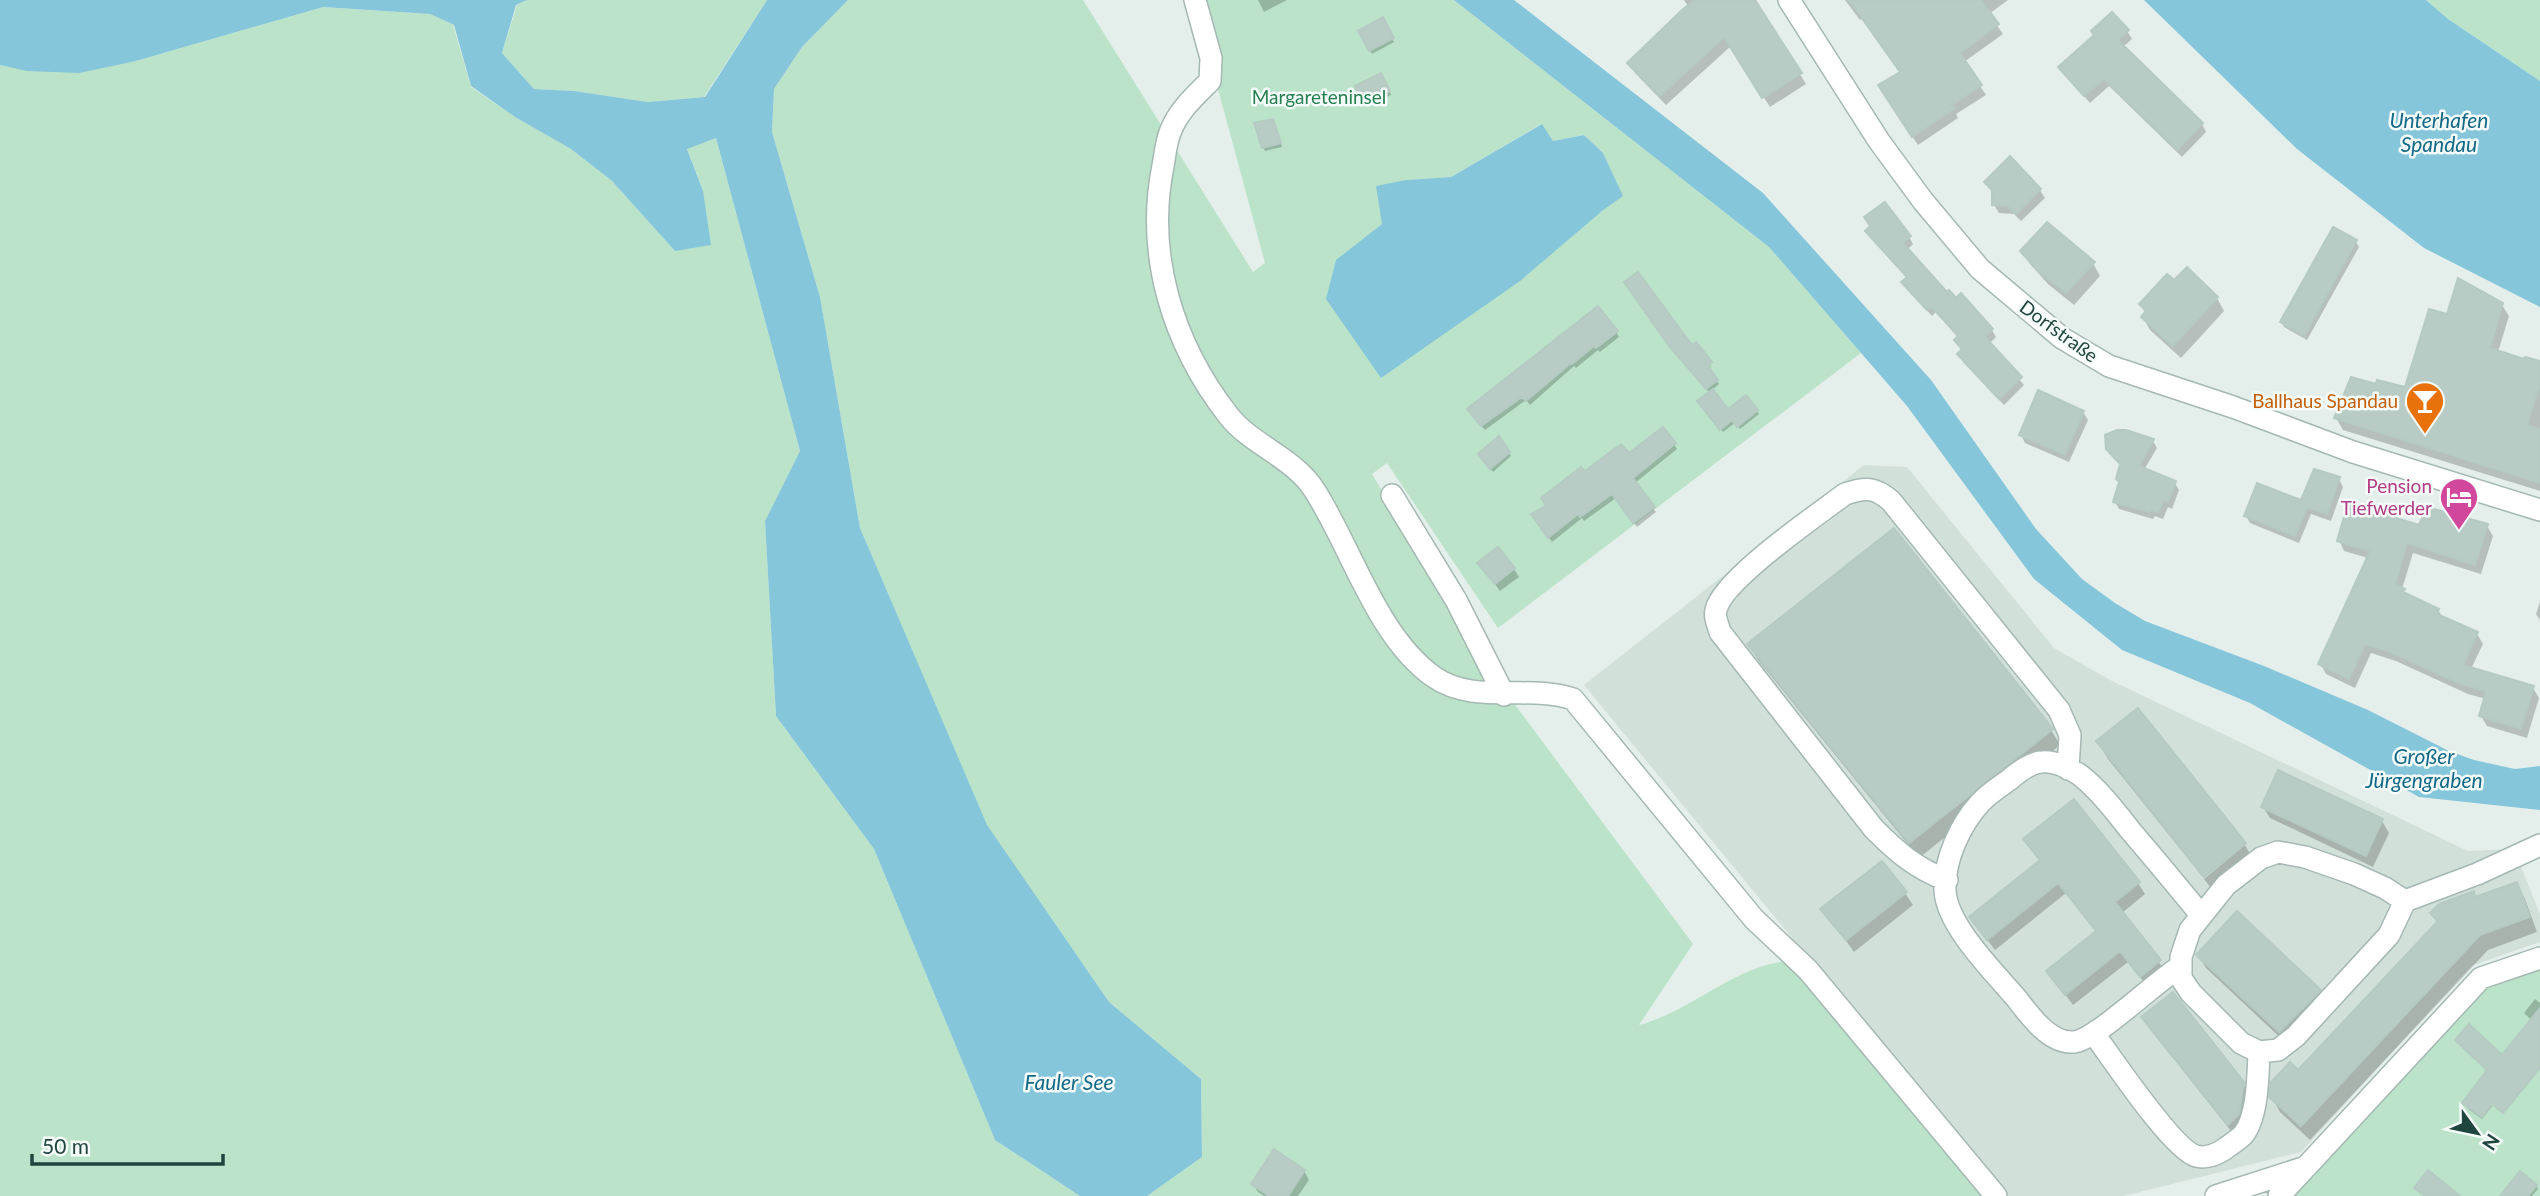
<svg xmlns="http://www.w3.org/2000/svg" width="2540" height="1196" font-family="Lato,sans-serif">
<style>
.built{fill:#d2e0da}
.green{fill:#bae3c9;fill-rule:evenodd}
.water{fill:#86c6db}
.shadow{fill:#0003}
.building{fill:#b9cbc5;stroke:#b5cac3;stroke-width:2}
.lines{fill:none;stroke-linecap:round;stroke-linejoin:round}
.minor-casing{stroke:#a5b8b4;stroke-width:24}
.minor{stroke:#fff;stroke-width:21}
.labels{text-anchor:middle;stroke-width:5;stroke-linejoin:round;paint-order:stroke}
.park-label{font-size:19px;fill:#258051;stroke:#f5fbf9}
.street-label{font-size:19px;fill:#20443e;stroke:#f5fbf9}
.food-label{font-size:19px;fill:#c56008;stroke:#f5fbf9;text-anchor:end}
.hotel-label{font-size:19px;fill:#b23c85;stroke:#f5fbf9;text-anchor:end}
.water-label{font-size:21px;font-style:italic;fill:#126988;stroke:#f5fbf9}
</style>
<rect width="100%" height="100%" fill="#e4efeb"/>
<path class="built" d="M1864 465 1907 467 2054 648 2110 680 2468 851 2514 849 2540 914V942L2471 966 2301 1152 2124 1196H2004L1584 685Z"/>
<path class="green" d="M527 0H767L704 97 648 102 574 91 534 89 502 53 517 5Z
M848 0H1083L1253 272 1265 263 1194 0H1454L1769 247 1861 353 1498 628 1387 463 1372 474 1487 667 1693 944 1639 1025C1692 1011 1732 967 1787 961L1983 1196H1147L1202 1157 1201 1079 1109 1002 986 825 860 528 820 297 772 132 774 89 802 47ZM1541 124 1553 141 1584 135 1603 153 1622 196 1602 211 1336 261 1382 224 1406 180 1451 177Z
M2426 0H2540V81L2448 19Z
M323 7 430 14 453 25 471 87 515 117 571 149 612 181 675 251 703 191 687 148 716 138 800 451 765 521 776 716 874 849 995 1140 1080 1196H0V65L26 70 136 61Z
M2540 967V1196H2290L2484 988Z"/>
<path class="water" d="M0 0H527L516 5 502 53 534 89 574 91 648 102 705 97 767 0H848L802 47 774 89 772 132 820 297 860 528 987 825 1109 1002 1201 1079 1202 1157 1147 1196H1080L995 1140 874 849 776 716 765 521 800 451 716 138 687 149 703 191 711 245 675 251 612 181 571 149 515 117 471 86 454 25 430 14 323 7 136 61 79 73 27 71 0 65Z
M1454 0H1514L1763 193 1931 380 2036 529 2082 579 2115 603 2145 621 2264 666 2368 710 2449 751 2474 760 2515 769 2540 766V810L2419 797 2250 703 2122 650 2034 579 1907 406 1769 247Z
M2144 0H2426L2448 19 2540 81V307L2424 248 2297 149Z
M1542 124 1553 141 1584 135 1603 153 1623 196 1602 211 1520 281 1381 378 1326 299 1336 260 1382 224 1376 186 1406 180 1451 177Z"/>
<path class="shadow" d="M1258 0H1287L1264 12Z
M1684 0H1753L1806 84 1770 107 1731 46 1666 105 1635 73 1630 63 1688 6Z
M1845 0H2008L1989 14 2003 34 1964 62 1986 95 1956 114 1958 118 1918 145 1885 95 1902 74 1863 18 1860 20Z
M1382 20 1394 42 1372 54 1360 31Z
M2127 31 2132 39 2123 47 2202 124 2206 132 2182 157 2109 86 2090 103 2060 67Z
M1381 76 1391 95 1367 106 1358 87Z
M1274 124 1282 147 1265 151 1263 147Z
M2010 159 2040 190 2045 198 2021 221 2014 214 1999 213 1994 205V193L1986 182Z
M1867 231 1909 237 1913 244 1907 250 1947 295 1992 330 1996 337 1989 344 2024 385 2004 405 1963 362 1959 355 1963 351 1956 340 1959 337 1936 312 1932 316 1908 289 1904 282 1908 279Z
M2356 242 2359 247 2307 340 2284 327 2282 322Z
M2022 251 2093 263 2100 276 2074 305 2048 284 2030 264Z
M2174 283 2217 298 2224 311 2181 358 2150 330 2143 317 2146 314 2141 305Z
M2502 305 2509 316 2498 352 2525 361 2540 362V491L2343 430 2336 418 2377 387 2406 390 2448 317Z
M1616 332 1619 337 1600 352 1598 350 1576 368 1574 366 1530 405 1526 400 1485 430 1472 415Z
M1673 350 1702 373 1712 365 1709 370 1719 384 1712 390 1728 412 1746 397 1759 414 1740 429 1735 423 1723 432 1701 405 1710 393Z
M2083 412 2088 420 2069 462 2025 443 2021 435Z
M1499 439 1511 456 1493 472 1482 458Z
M2153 441 2157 448 2144 470 2175 483 2179 490 2172 509 2168 507 2163 519 2155 516 2153 519 2119 509 2115 502 2121 484V466L2108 449Z
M1674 444 1677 449 1635 483 1656 512 1637 527 1616 498 1584 521 1582 518 1552 542 1536 520 1584 473 1629 456Z
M2339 479 2343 487 2331 521 2311 514 2299 543 2250 523 2246 516 2302 503Z
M2487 526 2493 536 2481 574 2413 553 2402 589 2407 596 2438 610 2443 618 2477 634 2483 644 2471 669 2533 688 2539 698 2527 738 2487 726 2481 716 2486 699 2468 694 2396 661 2371 653 2355 688 2326 674 2320 663 2368 558 2344 551 2339 540 2420 527Z
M1480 564 1514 569 1519 577 1500 591Z
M2540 602V620L2536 614Z
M1749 645 2051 730 2060 745 1919 858 1758 660Z
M2098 742 2243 843 2202 876 2108 759Z
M2263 807 2382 821 2389 833 2373 867 2270 818Z
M2026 840 2138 883 2145 894 2122 913 2166 972 2148 987 2128 962 2073 1005 2048 971 2097 933 2066 893 1995 950 1971 918 2041 862Z
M2245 845 2254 861 2214 892 2204 879Z
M2517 884 2525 899 2537 932 2488 950 2310 1140 2280 1112 2271 1096 2298 1073 2438 924 2432 914Z
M1905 893 1913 905 1854 952 1823 909Z
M2198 955 2319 991 2327 1004 2287 1044 2206 968Z
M2535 999 2540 1003V1028L2524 1013Z
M2143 1018 2243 1083 2250 1095 2235 1136 2150 1029Z
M2457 1040 2517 1075 2482 1119 2468 1109 2465 1103 2488 1072Z
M1275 1152 1304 1171 1309 1180 1298 1196H1264L1258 1192 1253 1184Z
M2536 1186 2538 1189 2532 1196H2513Z"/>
<path class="building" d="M1695 0H1755L1802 73 1762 98 1724 37 1660 96 1627 63 1682 10Z
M1849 0H1981L1999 24 1960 53 1982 85 1952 105 1955 108 1912 137 1878 85 1900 72Z
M2112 12 2129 30 2118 40 2203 123 2177 150 2104 79 2084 96 2058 67 2094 35 2091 31Z
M1383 17 1394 38 1369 51 1358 31Z
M1381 73 1390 91 1364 104 1355 86Z
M1273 119 1281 143 1262 148 1254 123Z
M2010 156 2041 189 2016 214 2008 206 1992 205V190L1984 182Z
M1885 202 1911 236 1903 243 1947 292 1949 290 1956 298 1961 293 1993 329 1985 337 2022 377 1999 399 1957 354 1962 349 1954 340 1958 336 1931 306 1927 310 1901 282 1907 277 1865 231 1870 226 1864 217Z
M2047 222 2095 262 2066 293 2038 271 2020 251Z
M2333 227 2357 240 2304 336 2280 322Z
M2187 267 2218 297 2173 346 2141 317 2146 311 2139 304 2167 274 2174 280Z
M1638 272 1692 345 1696 342 1712 362 1708 366 1718 380 1706 389 1669 346 1624 282Z
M2458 278 2503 303 2490 348 2524 359 2525 357 2540 361V384L2527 425 2540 429V483L2334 418 2351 377 2376 384 2377 380 2405 387 2429 309 2447 314Z
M1598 306 1618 331 1596 348 1594 346 1572 364 1571 363 1526 401 1522 397 1481 426 1467 409Z
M1713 389 1728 409 1746 395 1758 410 1737 427 1732 420 1720 430 1697 401Z
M2038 390 2084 411 2065 455 2019 435Z
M1663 427 1676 443 1633 478 1655 507 1633 523 1612 494 1580 517 1578 514 1548 538 1531 514 1546 506 1541 498 1581 467 1585 471 1621 444 1629 453Z
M2117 430H2126L2154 439 2139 466 2176 481 2168 502 2164 500 2158 512 2151 510 2149 512 2113 502 2119 482 2116 479 2120 464 2106 449 2105 435Z
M1499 436 1510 452 1490 469 1478 454Z
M2314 469 2340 477 2327 514 2307 507 2295 536 2244 516 2257 483 2301 500Z
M2348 503 2419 525 2427 507 2488 524 2475 565 2407 543 2395 584 2405 589 2403 592 2439 609 2437 614 2478 632 2463 665 2534 686 2521 729 2479 716 2486 691 2461 684 2388 651 2365 644 2349 679 2318 664 2370 551 2337 541Z
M1894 528 2053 729 1909 843 1747 644Z
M1498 547 1515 568 1495 584 1477 563Z
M2138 708 2246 843 2204 877 2096 741Z
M2278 770 2383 819 2366 856 2261 807Z
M2074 799 2140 882 2115 902 2161 960 2140 977 2120 951 2065 995 2046 971 2096 931 2058 883 1987 940 1969 917 2040 860 2023 839Z
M1882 861 1907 892 1846 940 1820 909Z
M2517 882 2530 917 2480 935 2301 1126 2269 1097 2271 1082 2290 1062 2298 1070 2438 921 2430 913 2439 904 2474 891 2475 897Z
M2237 911 2321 990 2279 1032 2196 955Z
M2173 992 2244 1082 2239 1114 2228 1125 2141 1017Z
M2540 1008V1068L2503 1113 2492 1104 2482 1117 2462 1103 2487 1070 2455 1040 2469 1024 2502 1055Z
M1274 1149 1305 1170 1288 1196H1269L1251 1184Z
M2428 1170 2460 1196H2425L2414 1188Z
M2520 1171 2537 1185 2528 1196H2500Z"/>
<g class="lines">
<g class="minor-casing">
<path id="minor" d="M1195 0 1211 58 1210 81C1195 96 1179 110 1171 130 1166 141 1165 155 1163 166 1145 255 1173 344 1228 415 1251 445 1295 458 1315 491 1352 549 1377 637 1434 677 1474 705 1530 684 1573 699L1754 919 1808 970 1996 1196
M1789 0 1879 141 1923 201 1980 269 2062 338 2109 366 2233 407 2353 452 2540 510
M1392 495 1456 600 1504 695
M1947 880C1916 869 1896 851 1874 829L1720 632C1718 625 1714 616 1716 610 1722 580 1817 515 1845 494 1865 487 1875 487 1891 501L2059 710 2070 735 2068 769
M2405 901 2389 935 2296 1036 2278 1050 2259 1052 2241 1043 2191 993 2181 978V957L2190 930 2226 885 2261 858 2278 852 2305 857 2354 874 2385 888 2405 901 2477 874 2540 845
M2181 966C2155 982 2097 1039 2074 1042 2050 1044 2030 1016 2017 999 1995 973 1946 925 1945 890 1944 860 1960 825 1980 803 1988 794 1999 787 2009 780 2017 773 2029 763 2041 762 2053 760 2070 768 2080 775 2099 790 2115 811 2130 830 2154 858 2178 887 2201 915
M2094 1034C2112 1058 2172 1149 2196 1156 2206 1159 2218 1154 2226 1148 2231 1144 2238 1140 2243 1135 2258 1117 2258 1075 2259 1052
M2216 1196 2306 1167 2481 978 2540 958
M2279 1196 2304 1169"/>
</g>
<use href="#minor" class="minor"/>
</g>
<defs>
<g id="bar-pin" transform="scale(2.0125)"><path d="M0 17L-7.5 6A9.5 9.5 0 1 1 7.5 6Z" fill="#e8710a" stroke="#f5fbf9"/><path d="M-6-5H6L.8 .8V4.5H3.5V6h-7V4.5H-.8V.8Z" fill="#fff"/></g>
<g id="hotel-pin" transform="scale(2.0125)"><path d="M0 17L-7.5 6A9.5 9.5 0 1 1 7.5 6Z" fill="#d1479c" stroke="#f5fbf9"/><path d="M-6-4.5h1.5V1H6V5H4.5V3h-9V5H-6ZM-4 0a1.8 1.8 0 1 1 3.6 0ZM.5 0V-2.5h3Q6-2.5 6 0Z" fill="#fff"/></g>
</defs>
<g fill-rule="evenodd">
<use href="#bar-pin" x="2425" y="401"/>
<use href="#hotel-pin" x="2459" y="497"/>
</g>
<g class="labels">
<g class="park-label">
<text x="1319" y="104">Margareteninsel</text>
</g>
<g class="street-label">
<text transform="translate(2059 331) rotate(36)" y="7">Dorfstraße</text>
</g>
<g class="food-label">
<text x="2398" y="408">Ballhaus Spandau</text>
</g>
<g class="hotel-label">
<text x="2432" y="493">Pension<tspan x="2432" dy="22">Tiefwerder</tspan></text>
</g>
<g class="water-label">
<text x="2439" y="128">Unterhafen<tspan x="2439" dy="24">Spandau</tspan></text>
<text x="2424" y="764">Großer<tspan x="2424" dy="24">Jürgengraben</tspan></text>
<text x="1069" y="1090">Fauler See</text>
</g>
</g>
<g transform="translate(2477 1133) rotate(123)" stroke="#f5fbf9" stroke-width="5" paint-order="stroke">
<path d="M0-5L12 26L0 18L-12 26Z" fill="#20443e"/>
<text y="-10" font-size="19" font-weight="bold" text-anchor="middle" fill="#20443e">N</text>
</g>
<path d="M32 1154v10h191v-10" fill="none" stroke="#20443e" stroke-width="3.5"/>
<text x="42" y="1154" font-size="21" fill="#20443e" stroke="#f5fbf9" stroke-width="5" paint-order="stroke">50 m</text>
</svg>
